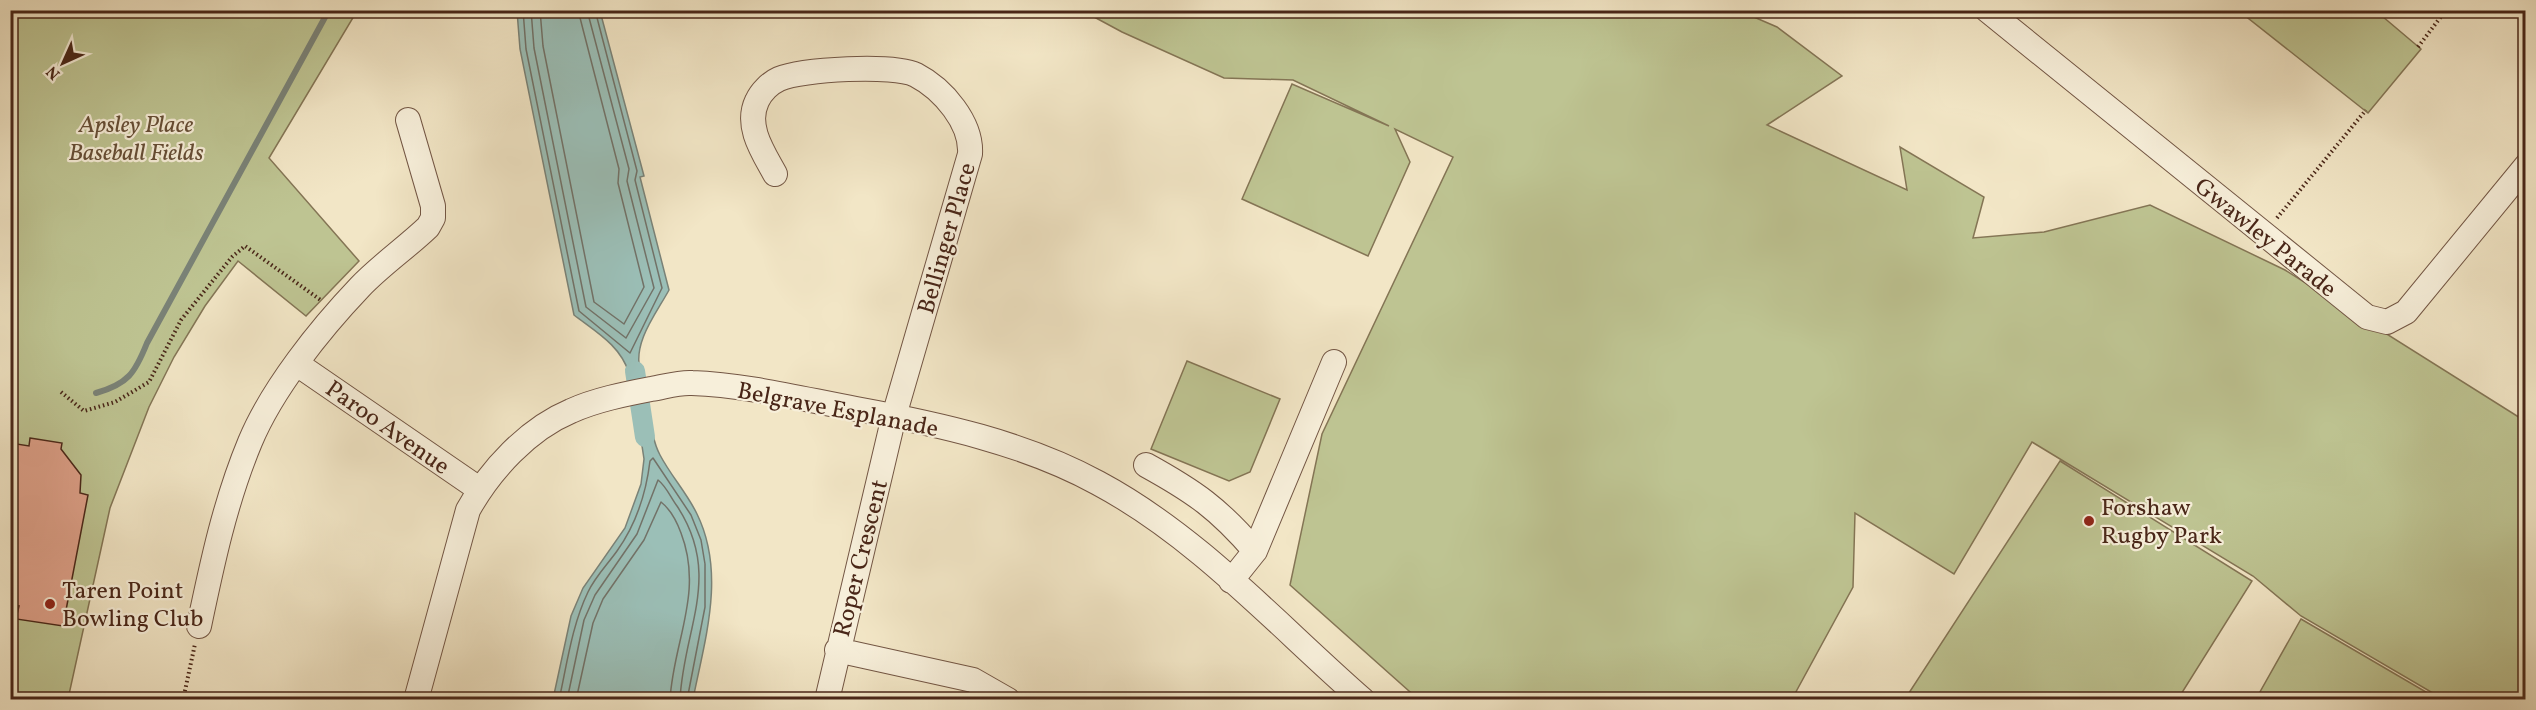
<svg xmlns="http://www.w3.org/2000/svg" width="2536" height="710" font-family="Vollkorn,serif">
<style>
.green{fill:#bec492;stroke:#847555;stroke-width:1.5}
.water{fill:#9bbfb7;stroke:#7a8277;stroke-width:1.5}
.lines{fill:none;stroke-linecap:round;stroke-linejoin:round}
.shore{stroke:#727268;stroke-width:1.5}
.stream{stroke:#7a8277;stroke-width:6}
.canal{stroke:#9bbfb7;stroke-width:20}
.building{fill:#dfa18a;stroke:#492618;stroke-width:1.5}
.minor-casing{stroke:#735644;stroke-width:26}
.path{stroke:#492618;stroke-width:4;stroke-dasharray:1.5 3;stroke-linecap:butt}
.minor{stroke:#f7efda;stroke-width:24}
.poi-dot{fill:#8f2418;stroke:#f7efda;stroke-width:2}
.labels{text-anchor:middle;stroke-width:4.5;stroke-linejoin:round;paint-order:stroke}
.park-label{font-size:24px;font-style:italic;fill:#664e36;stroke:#f7efda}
.street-label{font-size:24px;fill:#492618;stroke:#f7efda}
.poi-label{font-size:24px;fill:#492618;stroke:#f7efda;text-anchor:start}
</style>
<rect width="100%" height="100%" fill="#f2e6c6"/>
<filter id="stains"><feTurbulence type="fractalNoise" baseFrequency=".00333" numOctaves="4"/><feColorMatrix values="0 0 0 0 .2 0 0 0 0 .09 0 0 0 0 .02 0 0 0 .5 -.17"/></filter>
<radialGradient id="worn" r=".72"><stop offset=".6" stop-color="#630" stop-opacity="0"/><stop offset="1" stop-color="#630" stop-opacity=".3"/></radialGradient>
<path class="green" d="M10 11H357L269 158 359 261 306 316 238 261 205 306 174 357 149 407 110 508 68 699H11Z
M1083 11H1740L1777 27 1842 76 1767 125 1907 190 1900 147 1984 197 1973 238 2044 232 2150 205 2285 270 2525 421V699H2443L2301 616 2253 576 2032 442 1954 574 1855 513 1853 587 1792 699H1418L1290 585 1322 434 1453 157 1395 129 1410 162 1368 256 1242 199 1292 84 1389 126 1293 80 1224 78 1122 32Z
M2239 11H2376L2421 49 2368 113Z
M1187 361 1280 399 1250 472 1229 481 1151 449Z
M2060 461 2252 581 2178 699H1905Z
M2301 619 2438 699H2256Z"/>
<path class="water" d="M517 11H600L644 176 640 177 669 290C656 314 633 342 640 370L629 373C620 345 596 332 574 315L520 49Z
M649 411C651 425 653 442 660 455 671 476 687 493 697 514 726 573 705 639 693 699H553L571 616 583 588 625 528 641 484 644 459 637 413Z"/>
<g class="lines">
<path class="shore" d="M523 10 526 49 579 311 630 353 662 288 635 180 637 171 595 10
M531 10 534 48 586 307 626 338 654 288 627 181 629 169 587 10
M540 10 543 46 594 302 624 324 644 287 618 183 619 169 578 10
M559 700C567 664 572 625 588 592 595 577 607 565 617 551 637 523 646 494 650 461L653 458 691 515 701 540 705 564V607L687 700
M567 700 584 620 595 595 637 534 658 480C666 486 671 498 677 506 723 576 683 629 680 700
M576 700 593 623 603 599 644 540 661 502C670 509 677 522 681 533 704 593 673 642 670 700"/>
<path class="stream" d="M96 393C128 384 135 373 147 343L329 10"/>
<path class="canal" d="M635 371 645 437"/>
</g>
<path class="building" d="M30 438 62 443 61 449 81 475 80 493 88 495 63 626 16 619 19 606 10 605V475L17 444 29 446Z"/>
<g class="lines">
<g class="minor-casing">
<path id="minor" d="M1987 10 2367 317 2387 322 2406 312 2526 166
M775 174C763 152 745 126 757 101 761 92 770 83 779 79 802 69 894 64 916 75 943 89 972 123 970 154L894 416 827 700
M297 364 479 489
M1146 465C1195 492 1219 509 1255 551
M1231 581 1255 551 1334 362
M199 626C212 564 225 502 250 442 272 389 320 329 360 287 381 265 406 248 428 227L433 218V206L408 120
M837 650 973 680 1008 700
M416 700 468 510C490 470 528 429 571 411 595 400 625 394 651 389 664 387 679 382 692 383 747 385 802 399 856 409 938 424 1025 443 1098 483 1199 537 1278 626 1363 700"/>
</g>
<path class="path" d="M2418 47 2446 10
M2277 218 2366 110
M61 392 84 411 115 402 149 382 181 320 232 257 245 246 322 301
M183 700 195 644"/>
<use href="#minor" class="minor"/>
</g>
<g class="poi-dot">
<circle cx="2089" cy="521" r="6"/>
<circle cx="50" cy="604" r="6"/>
</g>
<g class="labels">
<g class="park-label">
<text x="136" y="132">Apsley Place<tspan x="136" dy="28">Baseball Fields</tspan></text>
</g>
<g class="street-label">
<text transform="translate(2266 237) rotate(39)" y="8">Gwawley Parade</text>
<text transform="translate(946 238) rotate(-74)" y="8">Bellinger Place</text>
<text transform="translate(838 409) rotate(11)" y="8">Belgrave Esplanade</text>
<text transform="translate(388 427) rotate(35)" y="8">Paroo Avenue</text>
<text transform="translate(860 558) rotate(-76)" y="8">Roper Crescent</text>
</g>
<g class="poi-label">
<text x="2101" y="515">Forshaw<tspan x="2101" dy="28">Rugby Park</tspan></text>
<text x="62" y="598">Taren Point<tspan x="62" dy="28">Bowling Club</tspan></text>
</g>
</g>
<rect width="2536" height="710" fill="none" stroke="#f2e6c6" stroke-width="36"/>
<rect x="12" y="12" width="2512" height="686" fill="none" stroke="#492618" stroke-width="3"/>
<rect x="18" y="18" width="2500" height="674" fill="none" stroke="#492618" stroke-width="1.5"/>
<g transform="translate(63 63) rotate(225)" stroke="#f7efda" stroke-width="4.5" paint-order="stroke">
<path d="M0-4.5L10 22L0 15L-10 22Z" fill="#492618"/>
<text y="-9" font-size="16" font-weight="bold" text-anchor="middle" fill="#492618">N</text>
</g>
<rect width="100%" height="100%" filter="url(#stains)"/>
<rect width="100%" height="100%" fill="url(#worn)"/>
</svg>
